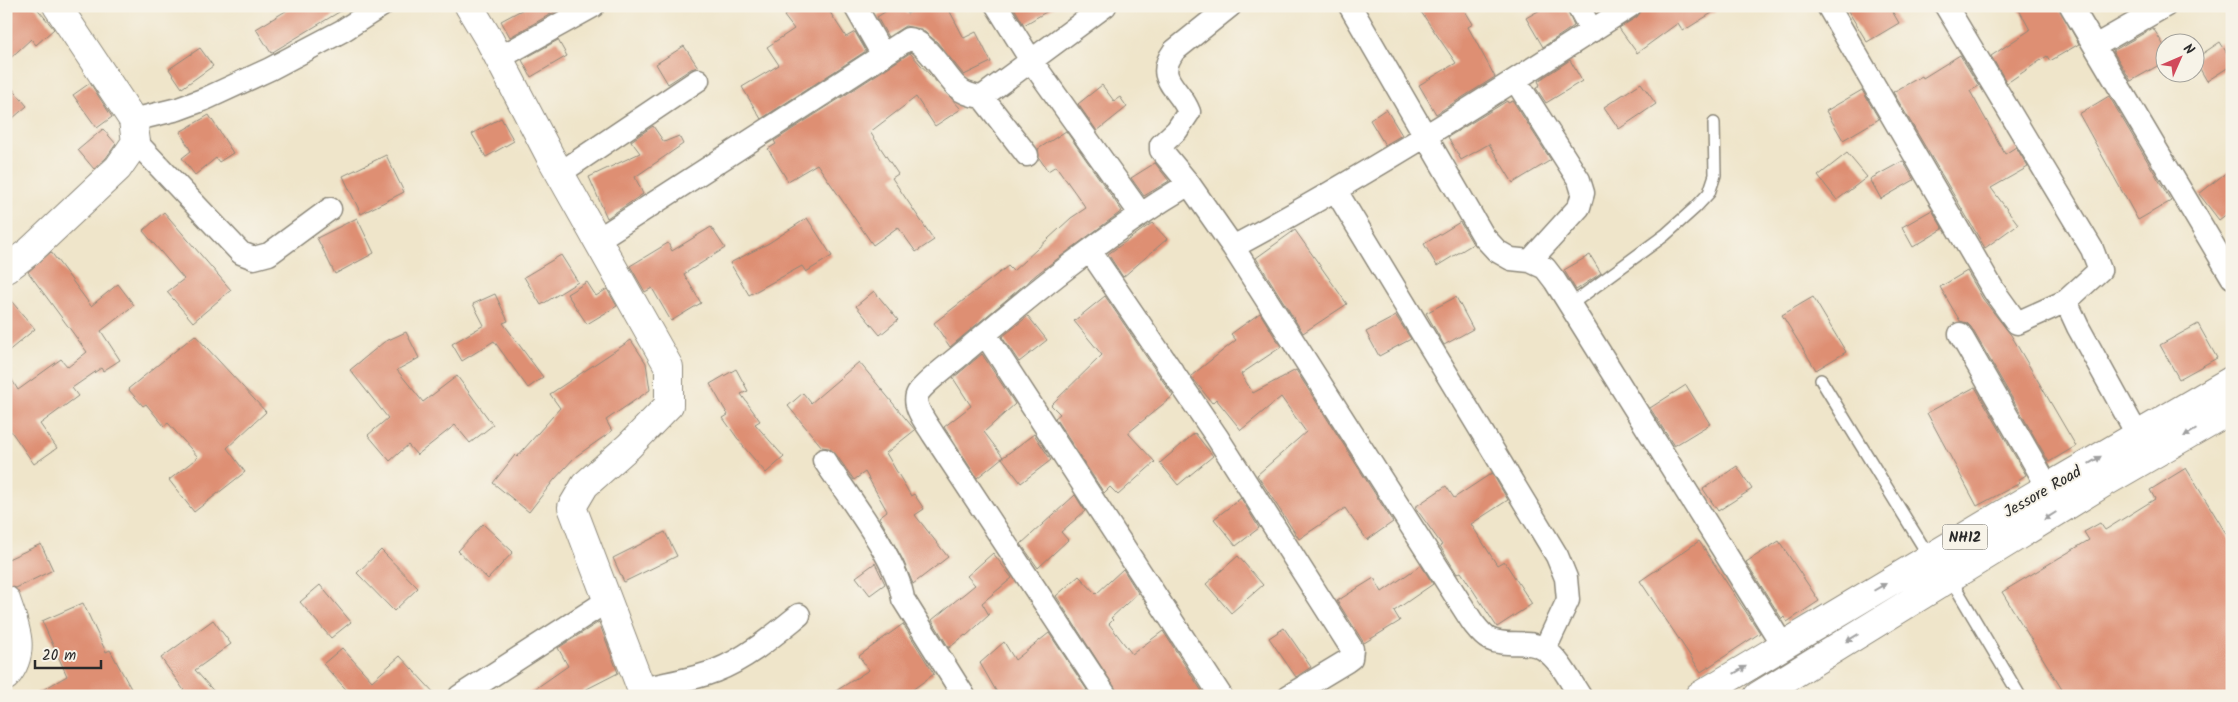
<svg xmlns="http://www.w3.org/2000/svg" width="2238" height="702" font-family="Kalam,sans-serif">
<style>
.building{fill:#de8f73}
.lines{fill:none;stroke-linecap:round;stroke-linejoin:round}
.lane-casing{stroke:#8d887a;stroke-width:14}
.street-casing{stroke:#8d887a;stroke-width:25}
.secondary-casing{stroke:#8d887a;stroke-width:30}
.highway-casing{stroke:#8d887a;stroke-width:30}
.lane{stroke:#fff;stroke-width:11}
.street{stroke:#fff;stroke-width:22}
.secondary{stroke:#fff;stroke-width:28}
.highway{stroke:#fff;stroke-width:28}
.oneway{fill:#a0a0a0}
.labels{text-anchor:middle;stroke-width:4;stroke-linejoin:round;paint-order:stroke}
.shield{fill:#f7f3e8;stroke:#686764;stroke-width:1}
.shield-label{font-size:15px;font-weight:bold;fill:#2b2b2b}
.street-label{font-size:16px;fill:#2b2b2b;stroke:#f7f3e8}
</style>
<rect width="100%" height="100%" fill="#f7f3e8"/>
<filter id="ink" filterUnits="userSpaceOnUse"><feTurbulence type="fractalNoise" baseFrequency=".02" numOctaves="2"/><feDisplacementMap in="SourceGraphic" scale="10" xChannelSelector="R" yChannelSelector="G"/><feConvolveMatrix kernelMatrix="1 2 1 2 8 2 1 2 1" color-interpolation-filters="sRGB"/></filter>
<filter id="wash" filterUnits="userSpaceOnUse"><feTurbulence type="fractalNoise" baseFrequency=".0096" numOctaves="4" result="noise"/><feDisplacementMap in="SourceGraphic" scale="20" xChannelSelector="R" yChannelSelector="G"/><feGaussianBlur stdDeviation="1.12" result="paint"/><feColorMatrix in="noise" values="0 0 0 0 0 0 0 0 0 0 0 0 0 0 0 0 0 1.4 0 .05"/><feComposite in="paint" operator="in"/></filter>
<g filter="url(#wash)">
<rect width="100%" height="100%" fill="#efe5ca"/>
<g id="blocks">
<path class="building" d="M13 6H35L54 29 36 45 31 39 6 62V13Z
M294 6H349L271 53 256 29Z
M529 6H565L510 37 501 21Z
M796 6H826L846 37 855 32 866 51 761 119 742 87 779 65 767 47 794 29 784 16Z
M894 6H902L907 14 922 6H947L964 38 976 32 991 62 964 75 937 42 921 29 905 26 888 37 877 17Z
M1013 6H1056L1024 25Z
M1417 6H1462L1473 24 1468 27 1495 77 1436 114 1419 85 1456 63Z
M1547 6H1565L1574 26 1543 47 1526 18Z
M1643 6H1723L1683 31 1678 23 1637 53 1619 28 1637 17Z
M1845 6H1889L1899 23 1867 42Z
M2017 6H2058L2079 44 2050 61 2047 56 2007 83 1991 56 2030 30Z
M2153 28 2166 49V61L2131 81 2113 51Z
M558 40 567 56 531 77 522 60Z
M2220 42 2232 61V65L2207 81 2196 62V58Z
M684 46 698 67 691 69 668 84 656 64Z
M200 48 213 66 182 88 169 69Z
M910 53 961 109 935 126 916 97 870 132 898 174 892 178 934 240 916 252 898 227 873 245 817 164 788 181 768 149 776 144 774 141Z
M1960 55 1979 86 1970 91 2005 154 2016 147 2028 167 1991 188 2018 224 1985 248 1893 92 1922 76 1923 78Z
M1570 60 1582 81 1546 103 1536 88 1540 85 1538 81Z
M6 81 27 106 6 124Z
M90 83 112 117 97 128 73 95Z
M1641 83 1656 104 1619 129 1604 107Z
M1102 85 1114 101 1120 97 1127 107 1097 131 1078 104Z
M1862 90 1879 119 1843 140 1826 111Z
M2109 96 2171 201 2138 220 2079 114Z
M1507 101 1508 103 1513 101 1551 160 1513 183 1489 144 1461 160 1448 137Z
M1386 109 1402 135 1385 145 1370 120Z
M209 115 233 153 219 162 216 158 195 175 182 158 191 151 180 132Z
M501 118 514 141 486 157 472 134Z
M653 126 664 142 679 136 683 144 635 177 643 194 607 218 589 177 640 153 631 141Z
M103 129 116 144 106 158 94 169 78 150Z
M1066 131 1122 211 1037 274 950 347 934 323 1008 266 1013 271 1071 218 1086 208 1056 166 1048 171 1039 158 1038 149Z
M1847 153 1867 177 1837 200 1818 176Z
M386 155 404 192 361 214 343 176Z
M1903 161 1914 180 1881 199 1870 179Z
M1155 163 1169 181 1144 196 1131 178Z
M2232 168V210L2219 220 2199 194Z
M1932 210 1943 229 1913 247 1902 227Z
M164 212 231 290 193 322 167 292 184 279 143 231Z
M357 218 374 253 335 274 317 238Z
M807 218 832 256 806 272 802 266 749 295 730 263 769 243Z
M1460 222 1473 244 1437 266 1424 244Z
M1152 223 1167 239 1123 277 1108 254Z
M711 227 725 248 684 274 701 303 671 321 652 288 645 292 630 266 668 243 672 251Z
M1295 230 1347 304 1303 333 1256 258Z
M51 252 91 306 118 284 134 305 101 331 120 360 103 371 101 368 72 388 78 396 40 424 57 448 34 464 6 424V370L18 390 61 359 68 367 87 352 28 272Z
M561 255 578 282 541 305 524 277Z
M1590 255 1601 273 1576 290 1564 270Z
M1967 271 1983 299 2011 335 2076 446 2049 462 1971 327 1967 323 1960 321 1940 287Z
M587 282 596 296 607 289 617 306 587 324 567 294Z
M874 291 898 320 880 335 856 306Z
M495 294 508 321 503 323 543 377 528 388 494 341 462 361 452 344 484 325 473 304Z
M6 295 35 329 6 353Z
M1105 296 1173 396 1129 432V434L1155 462 1118 495 1110 487 1104 493 1055 418 1060 414 1051 405 1102 355 1074 321Z
M1456 297 1473 329 1444 345 1426 313Z
M1813 297 1846 352 1816 370 1782 315Z
M1260 313 1281 347 1241 374 1253 393 1296 370 1393 522 1367 540 1345 508 1299 539 1257 475 1306 432 1281 397 1241 430 1216 399 1212 403 1191 376 1236 340 1231 334Z
M1028 316 1047 340 1019 362 1002 337Z
M1396 316 1411 339 1379 356 1366 332Z
M2198 324 2217 358 2179 379 2160 345Z
M406 332 419 358 397 370 423 402 457 376 493 425 470 443 455 425 417 455 408 445 390 461 368 435 388 418 350 370 384 342Z
M195 335 266 412 227 448 245 472 194 512 169 480 198 457 168 423 164 426 146 404 143 406 128 389Z
M631 340 646 363 650 390 606 420 612 431 575 457 554 480 529 512 493 483 515 455 517 457 560 408 550 394Z
M982 354 1015 404 984 432 1003 457 977 478 944 427 971 406 953 378Z
M859 362 915 430 886 453 911 496 914 494 924 509 915 515 948 557 913 584 903 560 879 517 887 511 865 472 854 480 835 453 829 448 822 447 788 406 803 393 811 403Z
M736 369 748 391 741 394 760 421 755 424 784 457 766 473 743 446 723 418 728 415 710 384Z
M1686 385 1710 424 1674 446 1650 408Z
M1975 387 2026 475 2018 480 2020 483 1977 506 1927 413Z
M1195 433 1213 456 1178 485 1160 463Z
M1034 434 1051 460 1021 483 1002 458Z
M1737 466 1752 489 1718 511 1703 489Z
M2186 468 2232 543V696H2066L2002 592 2089 540 2084 532 2100 523 2105 530 2155 499 2150 490Z
M1492 473 1508 500 1471 524 1497 565 1504 561 1532 604 1497 627 1461 572 1457 574 1440 546 1442 545 1415 507 1446 486 1454 498Z
M1075 495 1085 511 1061 532 1068 540 1038 568 1021 544Z
M1241 498 1259 528 1236 546 1214 519Z
M483 524 513 552 488 579 458 551Z
M665 532 677 556 624 582 613 558Z
M1699 541 1760 633 1701 672 1640 581Z
M1779 541 1819 601 1787 622 1784 617 1782 619 1746 562Z
M41 544 53 570 16 588 6 585V560Z
M381 550 418 588 394 611 357 573Z
M993 553 1012 578 982 603 989 615 966 636 965 635 949 648 932 620 975 585 967 576Z
M1238 556 1263 585 1231 613 1206 584Z
M875 563 885 584 870 595 856 577Z
M1421 565 1433 584 1394 611 1400 621 1364 643 1337 601 1374 578 1382 592Z
M1123 569 1138 593 1111 618 1113 620 1109 624 1132 654 1163 631 1205 696H1120L1056 596 1079 576 1096 594Z
M320 585 351 622 331 638 300 602Z
M83 603 106 652 110 650 135 696H32L67 676 42 621Z
M213 620 231 644 195 670 218 696H188L161 658Z
M599 622 618 673 583 691 586 696H525L568 666 558 648Z
M903 624 934 674 904 696H828L869 670 859 656Z
M1284 628 1311 667 1296 677 1269 638Z
M1049 633 1087 690 1079 696H999L980 663 1004 642 1015 660Z
M342 648 372 681 400 656 437 696H352L323 664Z"/>
</g>
</g>
<g filter="url(#ink)">
<use href="#blocks" fill-opacity="0" stroke="#8d887a" stroke-width="1"/>
<g class="lines">
<g class="lane-casing">
<path id="lane" d="M1570 305 1665 235 1695 208 1709 193 1715 175 1714 123
M1821 380 1930 558
M1950 578 2020 696"/>
</g>
<g class="street-casing">
<path id="street" d="M855 6 883 55
M997 6 1032 62 1140 213
M1350 6 1484 237 1497 251 1511 259 1530 261 1545 268 1555 281 1782 644
M1578 6 1592 31
M1828 6 1994 291 2017 323 2066 301
M1946 6 2092 249 2100 270 2066 301 2078 327 2137 434
M2071 6 2232 277
M2095 46 2165 6
M499 58 593 6
M1516 81 1579 180 1583 193 1579 207 1530 261
M133 120 178 109 205 99 270 69 342 31 381 6
M136 142 241 253 254 258 269 254 330 209
M1027 155 982 97 1105 6
M560 173 698 80
M1189 184 1161 150V145L1177 130 1189 112C1180 87 1153 80 1174 51L1230 6
M1336 191 1557 556 1566 578 1568 600 1545 649
M597 240 908 39C924 38 946 77 957 87 964 94 973 96 982 97
M1233 247C1370 174 1500 90 1630 6
M1090 251 1217 437 1352 649 1351 658 1347 661 1289 696
M985 334 1221 696
M1960 334 2048 487
M824 460C847 495 898 560 903 599L964 696
M642 689C666 683 692 680 715 671 746 659 773 636 799 615
M460 696 607 601
M1106 696 933 434C927 424 911 405 918 393 926 381 953 362 964 352 1035 291 1108 232 1189 184L1233 247 1473 623C1477 628 1483 636 1489 639 1507 648 1530 638 1545 650 1560 660 1570 681 1580 696"/>
</g>
<g class="secondary-casing">
<path id="secondary" d="M469 6 490 41 550 156 669 367V405L629 446 585 485 572 507 644 696
M6 269 30 251 118 168 136 142 133 120 57 6
M6 600C15 627 27 651 6 676"/>
</g>
<g class="highway-casing">
<path id="highway" d="M1699 696 2033 496 2232 380
M1758 696 2102 484 2232 409"/>
</g>
<use href="#lane" class="lane"/>
<use href="#street" class="street"/>
<use href="#secondary" class="secondary"/>
<use href="#highway" class="highway"/>
</g>
<defs><path id="oneway-solid" d="M-6-.8H1V-3.2L6.5 0L1 3.2V.8H-6Z" transform="scale(1.25)"/></defs>
<g class="oneway">
<use href="#oneway-solid" transform="translate(2190 433) rotate(150)"/>
<use href="#oneway-solid" transform="translate(2095 460) rotate(-31)"/>
<use href="#oneway-solid" transform="translate(2050 516) rotate(148)"/>
<use href="#oneway-solid" transform="translate(1880 587) rotate(-30)"/>
<use href="#oneway-solid" transform="translate(1852 638) rotate(149)"/>
<use href="#oneway-solid" transform="translate(1740 670) rotate(-31)"/>
</g>
</g>
<g class="labels">
<rect class="shield" x="1942.5" y="524.5" width="45" height="25" rx="4"/>
<g class="shield-label">
<text x="1965" y="542">NH12</text>
</g>
<g class="street-label">
<text transform="translate(2042 491) rotate(-30)" y="6">Jessore Road</text>
</g>
</g>
<rect width="2238" height="702" fill="none" stroke="#f7f3e8" stroke-width="25"/>
<g transform="translate(2180 58) rotate(45)"><circle r="24" fill="#f7f3e8" stroke="#a5a39c"/>
<path d="M0-4L9 19L0 12L-9 19Z" fill="#d1495b"/>
<text y="-8" font-size="14" font-weight="bold" text-anchor="middle" fill="#2b2b2b">N</text>
</g>
<path d="M35 660v8h66v-8" fill="none" stroke="#2b2b2b" stroke-width="2.5"/>
<text x="42" y="660" font-size="15" fill="#2b2b2b" stroke="#f7f3e8" stroke-width="4" paint-order="stroke">20 m</text>
</svg>
